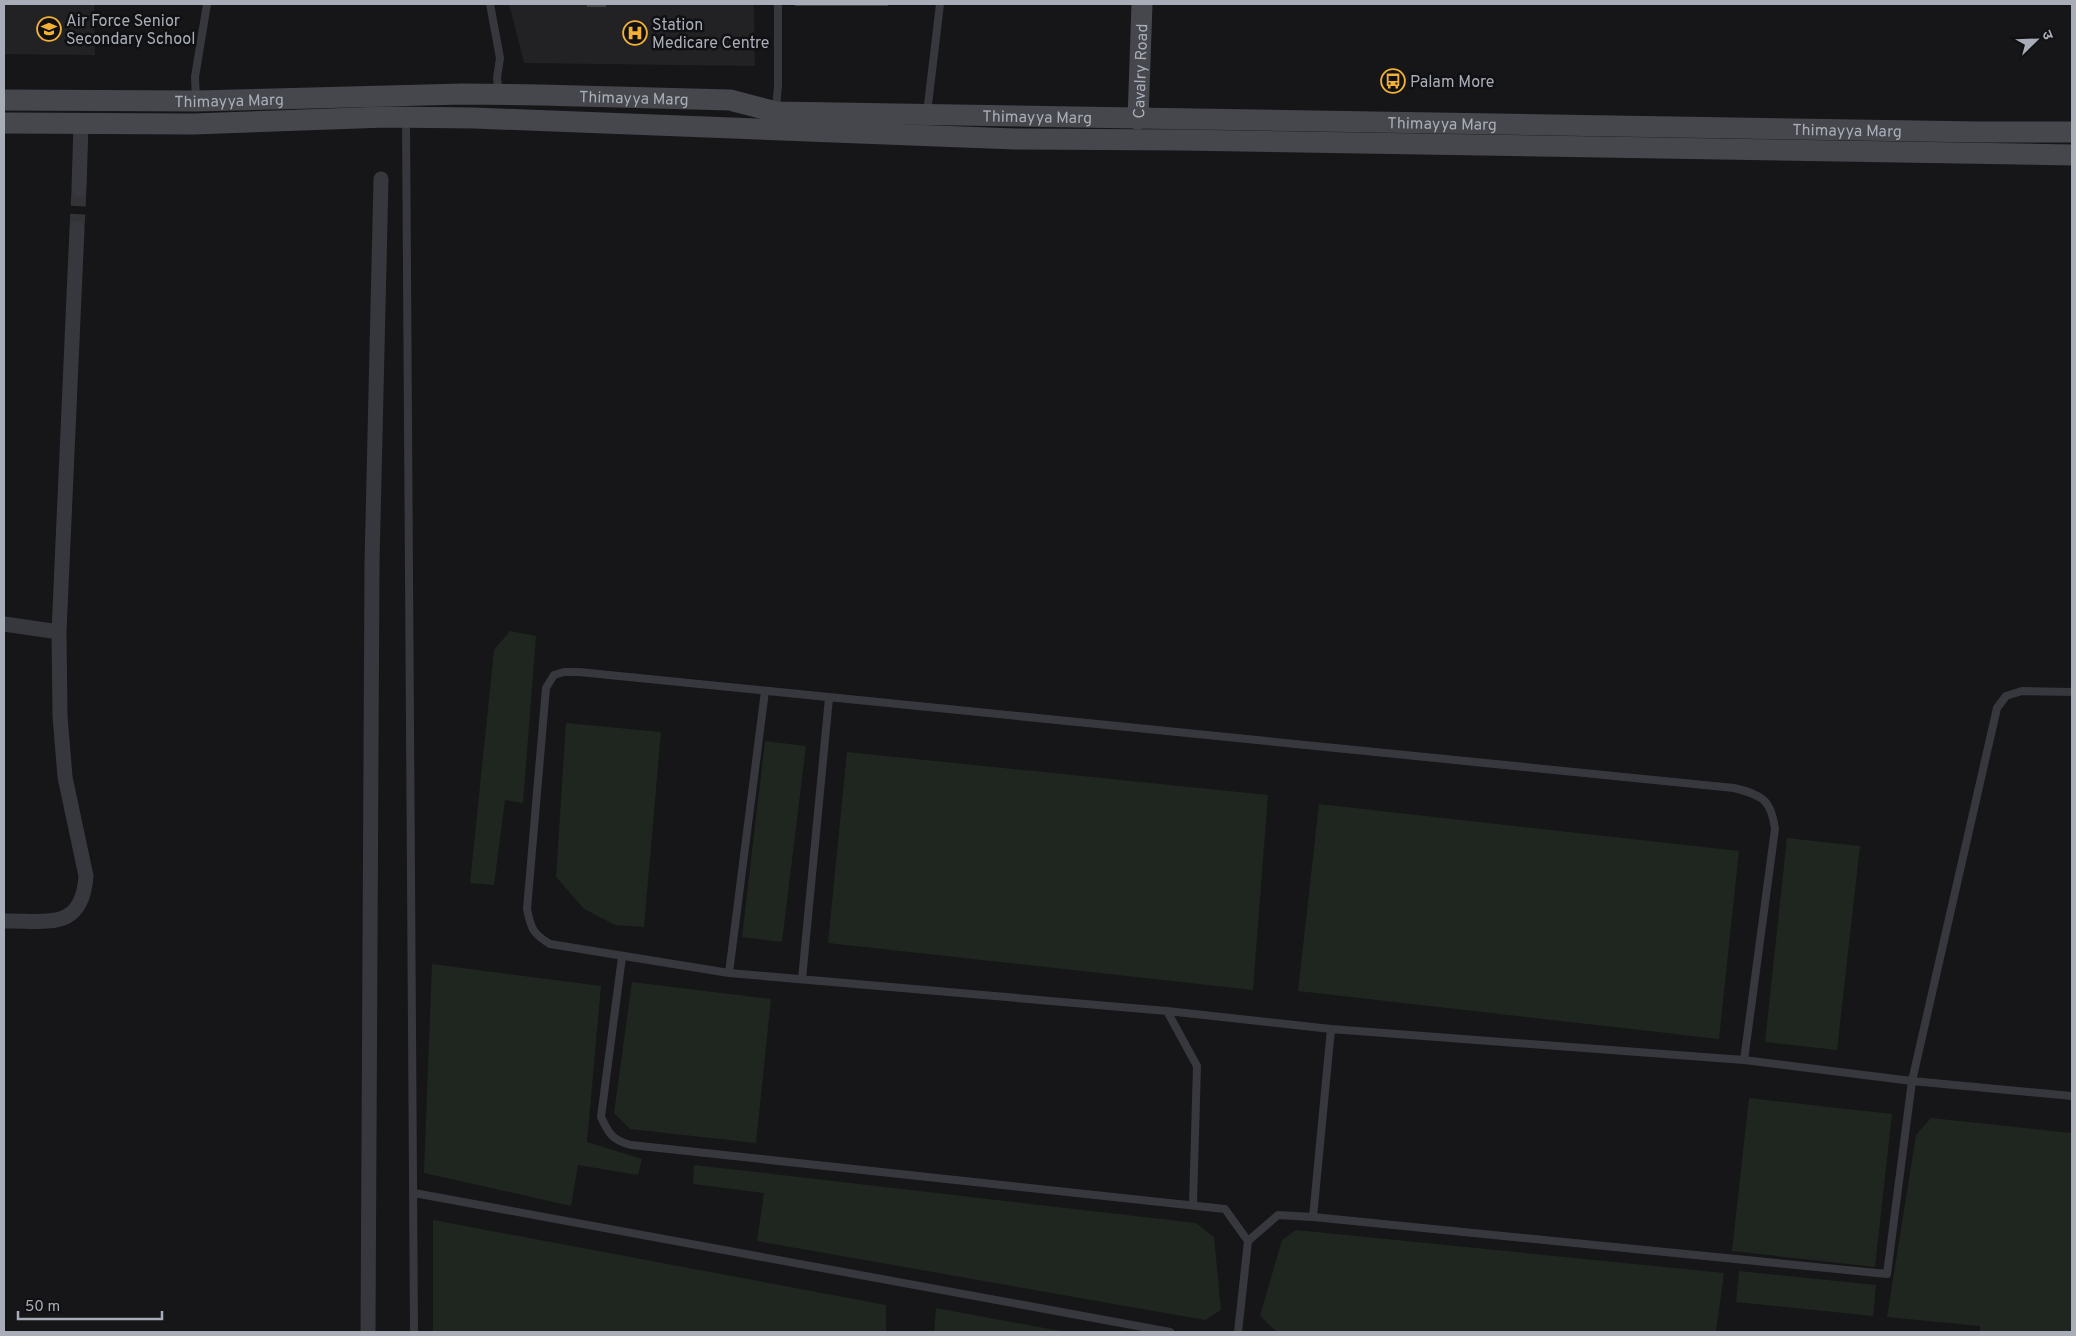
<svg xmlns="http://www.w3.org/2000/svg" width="2076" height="1336" font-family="Overpass,'Noto Sans Devanagari',sans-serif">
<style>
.built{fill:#222225}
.green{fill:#1e261f}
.building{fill:#404145}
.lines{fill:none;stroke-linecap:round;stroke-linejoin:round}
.street-tunnel{stroke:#333438;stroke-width:15;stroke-dasharray:15 8;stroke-linecap:butt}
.lane{stroke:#37383d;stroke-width:8}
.street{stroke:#37383d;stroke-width:15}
.secondary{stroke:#45474d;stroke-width:21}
.labels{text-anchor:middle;stroke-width:5;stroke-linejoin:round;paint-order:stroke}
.poi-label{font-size:16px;fill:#a8adb8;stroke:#111113;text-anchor:start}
.street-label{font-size:16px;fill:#a8adb8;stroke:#111113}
</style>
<rect width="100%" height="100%" fill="#161618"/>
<path class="built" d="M4 4H94L95 55 4 54Z
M509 4H754L755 66 524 63Z"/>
<path class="green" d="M510 631 536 636 523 803 505 800 494 885 470 883 494 650Z
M566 723 661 732 644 927 615 925 584 909 556 877Z
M765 741 806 746 782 942 742 937Z
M847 752 1268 795 1253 990 828 943Z
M1319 804 1739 851 1719 1039 1298 991Z
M1787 838 1860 846 1837 1050 1765 1042Z
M432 964 601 986 587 1142 642 1159 638 1175 578 1165 571 1206 424 1173Z
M632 982 771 999 756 1143 630 1129 614 1113Z
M1749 1098 1892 1114 1875 1267 1732 1251Z
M1931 1118 2072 1133V1332H1980V1326L1887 1317 1916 1135Z
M694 1165 1196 1223 1214 1237 1221 1310 1205 1320 757 1241 764 1193 693 1184Z
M433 1220 886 1305V1332H433Z
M1296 1230 1724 1273 1716 1332H1277L1260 1316 1282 1240Z
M1739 1271 1876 1285 1873 1316 1736 1302Z
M936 1308 1066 1332H934Z"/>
<path class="building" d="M587 4H606V7H587Z
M795 4H888V6H795Z"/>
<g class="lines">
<path class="street-tunnel" d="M77 229 79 189"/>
<path class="lane" d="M490 4 500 58 497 78 499 93
M196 101 195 77 207 4
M776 110 778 85V4
M927 113 940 4
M406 119 414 1332
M622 957 601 1117C609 1134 612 1140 631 1145L1225 1209 1248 1241 1278 1215 1313 1217 1887 1274 1912 1081 1997 708 2006 696 2022 691 2072 692
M729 973 765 691
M802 979 829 698
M1167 1011 1197 1066 1193 1204
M1744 1060 1775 829C1771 799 1762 795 1734 788L579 672H564L554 675 546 688 527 909C531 929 533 934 550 944L729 973 1167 1011 1331 1029 1744 1060 1912 1081 2072 1096
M414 1193 1170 1332
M1313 1217 1331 1029
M1238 1332 1248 1241"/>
<path class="street" d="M79 189 81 124
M4 624 59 632
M4 921C47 920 82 932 86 876L65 777 60 716 59 632 77 229
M368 1332 372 563 381 179"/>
<g class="secondary">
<path id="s1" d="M4 100 196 101 463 94 541 95 730 100 776 112 1979 132H2072"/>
<path id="s2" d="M1138 119 1142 4"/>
<path d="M4 123 193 124 386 117 474 118 1015 139 1182 140 2072 155"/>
</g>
</g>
<defs>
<g id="school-ring" transform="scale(1.25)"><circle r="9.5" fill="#111113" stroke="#f2b134" stroke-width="1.5"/><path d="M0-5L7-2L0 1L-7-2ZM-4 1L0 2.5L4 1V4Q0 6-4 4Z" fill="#f2b134"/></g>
<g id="hospital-ring" transform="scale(1.25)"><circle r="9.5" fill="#111113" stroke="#f2b134" stroke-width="1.5"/><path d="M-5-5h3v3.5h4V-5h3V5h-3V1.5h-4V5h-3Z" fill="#f2b134"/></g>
<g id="bus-ring" transform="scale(1.25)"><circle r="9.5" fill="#111113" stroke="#f2b134" stroke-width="1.5"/><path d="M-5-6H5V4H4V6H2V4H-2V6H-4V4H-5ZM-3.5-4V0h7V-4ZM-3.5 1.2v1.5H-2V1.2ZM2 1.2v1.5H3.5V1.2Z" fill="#f2b134"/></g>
</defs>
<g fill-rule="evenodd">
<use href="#school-ring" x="49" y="29"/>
<use href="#hospital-ring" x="635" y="33"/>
<use href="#bus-ring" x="1393" y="81"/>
</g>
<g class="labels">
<g class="poi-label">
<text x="66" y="26">Air Force Senior<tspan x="66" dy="18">Secondary School</tspan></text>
<text x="652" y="30">Station<tspan x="652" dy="18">Medicare Centre</tspan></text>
<text x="1410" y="87">Palam More</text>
</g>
<g class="street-label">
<text dy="6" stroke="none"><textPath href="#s2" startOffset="48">Cavalry Road</textPath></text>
<text dy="6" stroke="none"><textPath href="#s1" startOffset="630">Thimayya Marg</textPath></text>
<text dy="6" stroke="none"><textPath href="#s1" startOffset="225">Thimayya Marg</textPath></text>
<text dy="6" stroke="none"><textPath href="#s1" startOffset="1035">Thimayya Marg</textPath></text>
<text dy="6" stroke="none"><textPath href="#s1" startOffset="1440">Thimayya Marg</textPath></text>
<text dy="6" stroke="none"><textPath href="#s1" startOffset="1845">Thimayya Marg</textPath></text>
</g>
</g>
<rect width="2076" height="1336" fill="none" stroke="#a8adb8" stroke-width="10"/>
<g transform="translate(2036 40) rotate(67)" stroke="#111113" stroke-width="4" paint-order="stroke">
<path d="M0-4L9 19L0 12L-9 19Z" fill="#a8adb8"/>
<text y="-8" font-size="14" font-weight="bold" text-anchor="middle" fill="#a8adb8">उ</text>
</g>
<path d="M18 1311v8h144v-8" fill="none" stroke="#a8adb8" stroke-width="2.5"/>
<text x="25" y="1311" font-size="15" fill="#a8adb8" stroke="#111113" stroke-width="4" paint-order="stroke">50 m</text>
</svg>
